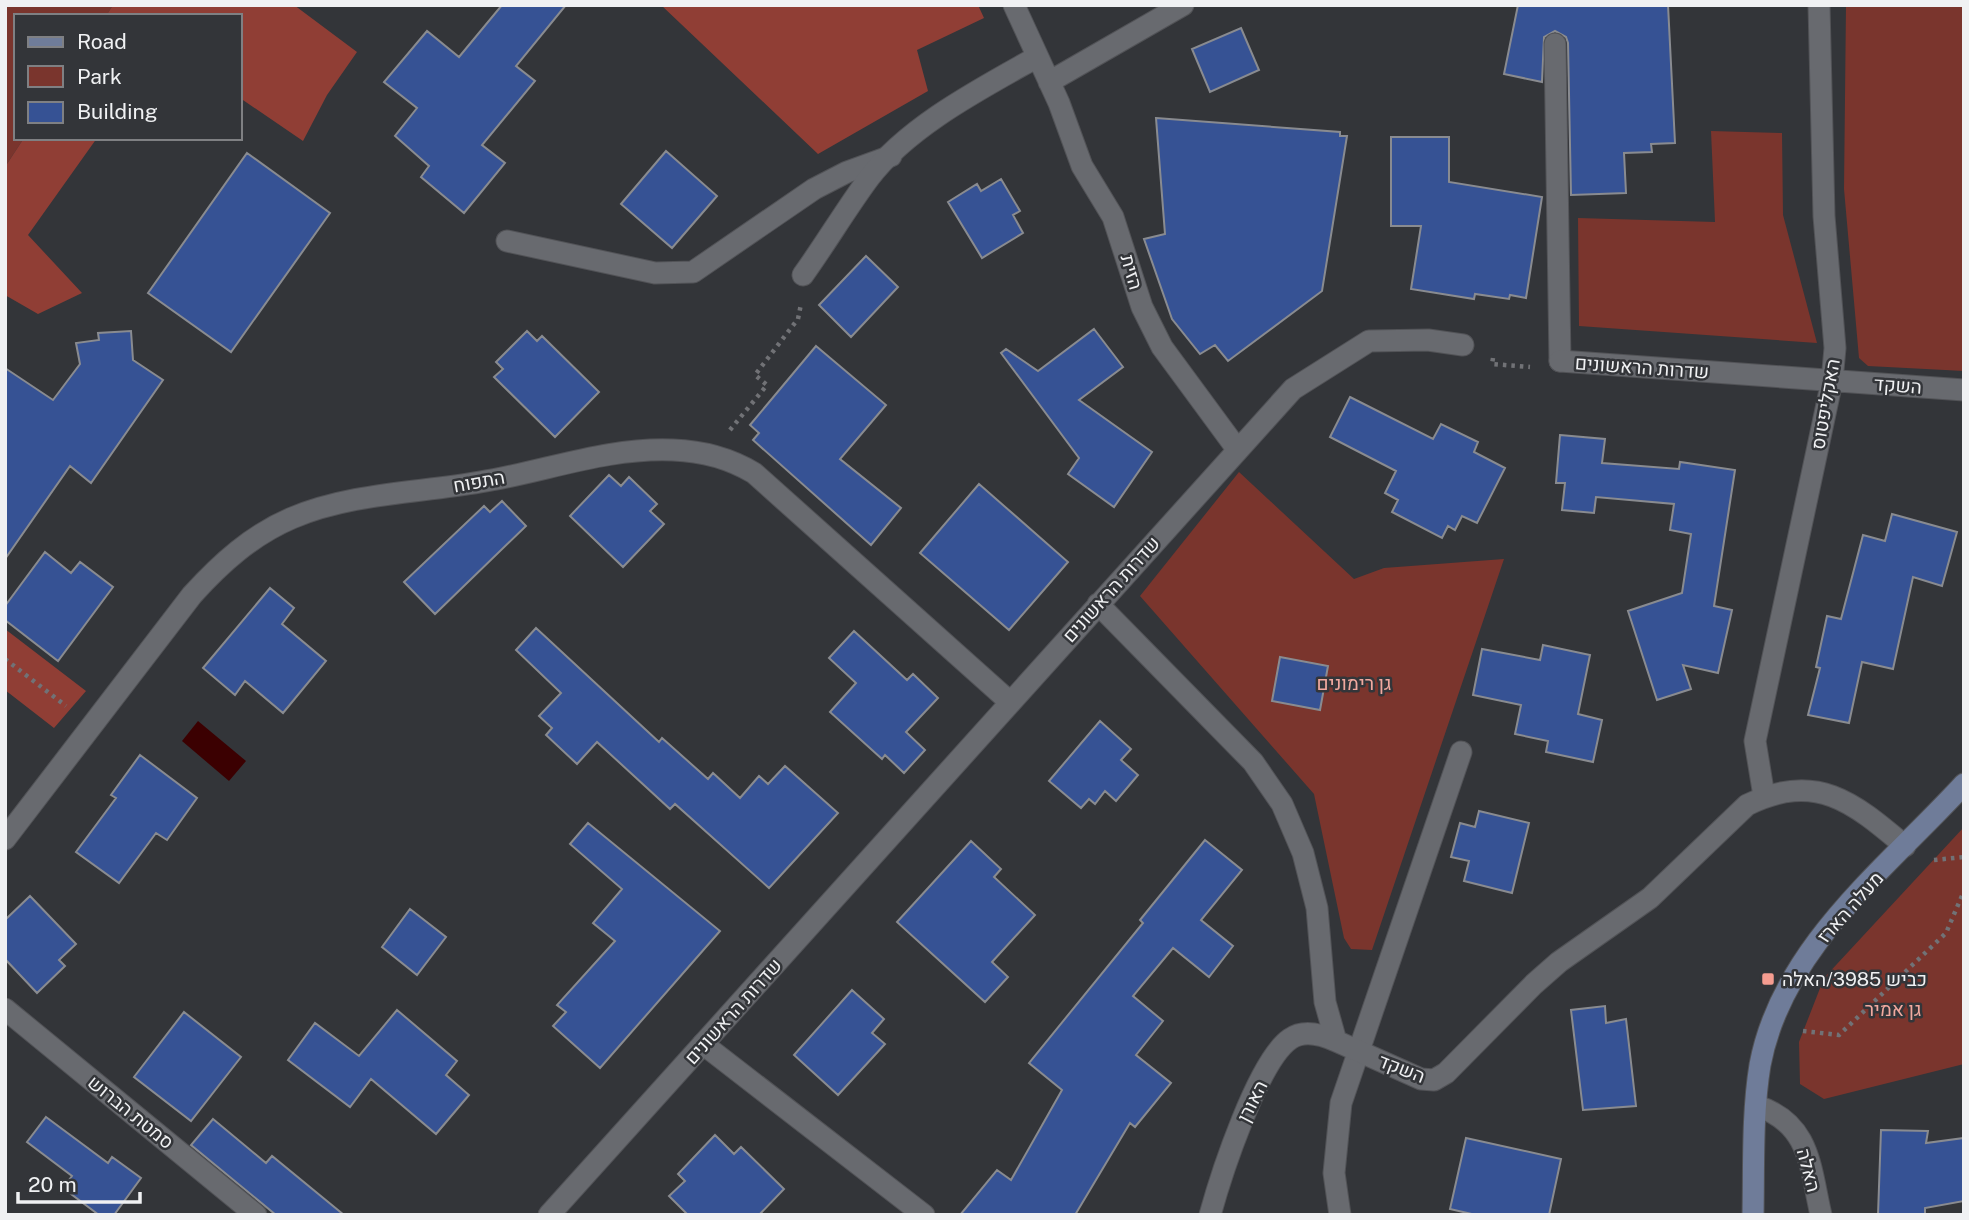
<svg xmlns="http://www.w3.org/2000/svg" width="1969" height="1220" font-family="'Public Sans',Heebo,sans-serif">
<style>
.green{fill:#7a352d}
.forest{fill:#903e35}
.water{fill:#3b0001}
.building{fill:#365294;stroke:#898b90;stroke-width:2}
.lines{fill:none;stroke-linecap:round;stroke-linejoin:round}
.lane-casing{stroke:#525357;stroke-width:23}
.street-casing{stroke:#525357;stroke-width:23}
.secondary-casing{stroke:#525357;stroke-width:23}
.path{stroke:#717276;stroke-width:4.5;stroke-dasharray:3.5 5;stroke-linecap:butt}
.lane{stroke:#686a6f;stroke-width:21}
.street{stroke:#686a6f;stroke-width:21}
.secondary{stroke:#6f7c99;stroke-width:21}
.poi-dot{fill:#f59c90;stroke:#333539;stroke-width:2.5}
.labels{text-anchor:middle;stroke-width:5;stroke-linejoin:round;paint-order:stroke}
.street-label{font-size:19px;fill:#f0f1f3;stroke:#333539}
.park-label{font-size:19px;fill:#f1a99f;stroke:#333539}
.poi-label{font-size:19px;fill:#f0f1f3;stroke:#333539;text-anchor:start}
</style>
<rect width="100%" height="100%" fill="#333539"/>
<path class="green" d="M5 5H113L106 16H16V138H24L5 167Z
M1846 5H1964V371L1868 366 1859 358 1844 189Z
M1711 131 1782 133 1783 215 1817 343 1579 326 1578 218 1715 222Z
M1239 472 1354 579 1384 568 1504 559 1372 950 1351 949 1344 938 1314 794 1140 596Z
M1964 827V1064L1824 1099 1800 1084 1799 1042 1824 978Z"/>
<path class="forest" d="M113 5H294L357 52 327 95 303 141 240 98V16H106Z
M661 5H978L984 18 917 50 928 91 818 154Z
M24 138H97L28 235 82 293 38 314 5 295V167Z
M5 629 86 691 54 728 5 690Z"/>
<path class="water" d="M198 721 246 761 229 781 182 741Z"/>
<path class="building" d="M502 5H566L516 66 535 81 482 145 505 163 464 213 421 177 429 166 395 136 417 108 384 82 427 31 459 57Z
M1518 5H1668L1675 143 1651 144 1652 152 1624 153 1626 193 1571 195 1568 43 1566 37 1555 31 1544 37 1542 82 1504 74Z
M1241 28 1259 70 1210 92 1192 49Z
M1156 118 1340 132V136H1347L1322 291 1228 361 1215 345 1200 354 1172 319 1144 239 1165 234Z
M1391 137H1449V182L1542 197 1526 298 1510 295 1509 299 1475 294 1474 299 1411 289 1421 226H1391Z
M666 151 717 196 672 248 621 204Z
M247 153 330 213 231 352 148 293Z
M1001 179 1020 211 1013 215 1023 233 982 258 948 202 977 184 981 191Z
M866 256 898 287 851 337 819 305Z
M1094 329 1123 367 1079 400 1152 452 1114 507 1068 474 1079 458 1001 353 1006 349 1038 371Z
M131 331 133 360 163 380 91 483 70 466 5 559V368L53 400 80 364 76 343 99 340 98 333Z
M527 331 537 341 542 336 599 392 555 437 494 377 503 369 496 362Z
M816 346 886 405 840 459 901 508 871 545 753 440 759 433 750 425Z
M1350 397 1433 439 1441 424 1478 442 1474 452 1505 468 1477 523 1462 516 1455 530 1448 526 1442 538 1392 512 1398 500 1385 493 1396 471 1330 437Z
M1560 435 1605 439 1602 463 1679 469 1680 462 1735 470 1714 606 1732 610 1718 673 1683 665 1691 689 1657 700 1628 611 1682 593 1691 534 1670 530 1674 504 1596 497 1594 513 1562 510 1565 483H1556Z
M609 475 621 486 629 477 657 504 650 511 664 524 623 567 570 516Z
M979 484 1068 562 1009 630 920 553Z
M502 501 526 526 435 614 404 582 484 506 490 512Z
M1892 514 1957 532 1942 586 1913 577 1893 669 1862 662 1849 723 1808 715 1820 668 1816 667 1827 616 1841 619 1863 535 1885 541Z
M45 552 71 573 80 562 113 587 58 661 5 620V606Z
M270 588 294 608 282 624 326 661 283 713 245 681 235 695 203 668Z
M536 628 659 742 662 738 708 779 713 773 740 798 759 776 768 784 785 766 838 813 769 888 675 804 670 809 597 742 577 764 546 735 552 728 539 716 561 693 516 650Z
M854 631 907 680 913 674 938 698 906 732 925 750 904 773 885 755 882 759 830 712 856 683 829 658Z
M1543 645 1590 655 1578 714 1602 720 1593 762 1546 752 1548 741 1515 734 1521 705 1473 695 1482 649 1540 660Z
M1280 657 1328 666 1320 710 1272 701Z
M1100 721 1131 749 1121 760 1138 775 1116 801 1105 791 1095 804 1089 799 1081 808 1049 781Z
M140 755 197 798 167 840 156 833 119 883 76 852 116 798 111 795Z
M1479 811 1529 823 1512 893 1464 881 1469 861 1451 857 1460 823 1475 827Z
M588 823 720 931 600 1068 553 1026 566 1012 557 1005 615 941 593 923 622 889 570 844Z
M1205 840 1242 870 1201 920 1233 946 1209 977 1173 948 1133 996 1163 1021 1136 1055 1171 1083 1135 1127 1130 1123 1075 1215H960L997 1170 1011 1180 1062 1090 1029 1063 1143 923 1140 920Z
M971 841 1001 869 994 877 1035 915 992 962 1008 977 985 1002 897 922Z
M30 896 76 944 59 960 65 966 37 993 5 959V920Z
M410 909 446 937 417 975 382 947Z
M852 990 884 1019 872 1033 885 1044 838 1095 794 1055Z
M1605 1006 1606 1023 1626 1019 1636 1106 1583 1110 1571 1010Z
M397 1010 457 1061 446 1075 469 1095 436 1134 371 1079 350 1107 288 1060 315 1023 359 1056Z
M184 1012 241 1057 191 1121 134 1077Z
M46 1117 108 1163 112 1157 141 1178 114 1215H99L63 1188 72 1176 27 1142Z
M213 1119 266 1163 272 1156 344 1215H276L191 1145Z
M1881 1130 1928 1131 1926 1143 1964 1138V1201L1925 1208V1215H1878Z
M715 1135 734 1154 741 1147 784 1189 759 1215H688L669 1196 685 1181 678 1174Z
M1466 1138 1561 1159 1549 1215H1476L1450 1209Z"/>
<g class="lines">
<g class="lane-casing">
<path id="lane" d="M1555 44 1560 361
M507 241 655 273 693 272 814 189 847 172 891 156
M5 1009 256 1215
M703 1044 924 1215
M1340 1215 1334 1173 1341 1103 1461 752"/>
</g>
<g class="street-casing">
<path id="street" d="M1014 5 1059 103 1082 166 1113 217 1142 307 1162 347 1237 449
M1049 82 1183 5
M803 275C826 243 846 209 869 178 908 126 982 88 1037 57
M1560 361 1964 390
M1098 604 1253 762 1282 804 1303 853 1317 908 1325 1002 1336 1041 1421 1079 1434 1080 1446 1073 1534 984 1559 962 1650 898 1747 805C1816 771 1853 802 1905 846
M1764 796 1755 741 1832 381 1835 348 1824 216 1819 5
M5 839 192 595C221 563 252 535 292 518 351 493 418 493 480 482 544 472 607 447 673 450 702 451 729 458 754 473L1010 702
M1757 1106C1810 1123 1810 1167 1821 1215
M549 1215 1293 389 1369 341 1428 340 1463 345
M1210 1215C1221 1175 1258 1061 1290 1039 1304 1029 1323 1035 1336 1041"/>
</g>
<g class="secondary-casing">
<path id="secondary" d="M1753 1215C1754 1166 1752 1114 1760 1065 1782 947 1887 868 1964 784"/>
</g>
<path class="path" d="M1493 358 1492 364 1530 367
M730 430 767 385 755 375 798 319 801 304
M5 659 66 706
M1934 860 1964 857
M1803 1031 1839 1035 1946 933 1964 891"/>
<use href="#lane" class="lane"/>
<use href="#street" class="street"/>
<use href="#secondary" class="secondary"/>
</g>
<rect class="poi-dot" x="1761" y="972" width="14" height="14" rx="3.5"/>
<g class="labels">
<g class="street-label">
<text transform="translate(1132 272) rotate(74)" y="7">הזית</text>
<text transform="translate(1642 367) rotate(4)" y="7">שדרות הראשונים</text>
<text transform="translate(1898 385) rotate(4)" y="7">השקד</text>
<text transform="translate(1825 404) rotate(-80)" y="7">האקליפטוס</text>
<text transform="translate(479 481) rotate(-10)" y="7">התפוח</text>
<text transform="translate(1111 589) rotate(-48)" y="7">שדרות הראשונים</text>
<text transform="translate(1850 907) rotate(-48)" y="7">מעלה הארז</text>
<text transform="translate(733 1011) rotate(-48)" y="7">שדרות הראשונים</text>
<text transform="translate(1402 1068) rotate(21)" y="7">השקד</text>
<text transform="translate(1252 1101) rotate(-63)" y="7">האורן</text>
<text transform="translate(131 1112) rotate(39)" y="7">סמטת הברוש</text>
<text transform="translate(1809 1170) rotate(75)" y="7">האלה</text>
</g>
<g class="park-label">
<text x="1354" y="690">גן רימונים</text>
<text x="1893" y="1016">גן אמיר</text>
</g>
<g class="poi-label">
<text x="1782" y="986">כביש 3985/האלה</text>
</g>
</g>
<rect width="1969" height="1220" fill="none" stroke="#f0f1f3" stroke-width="14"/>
<rect x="14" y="14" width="228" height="126" fill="#333539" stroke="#7f8083" stroke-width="2"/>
<rect x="28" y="37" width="35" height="10" fill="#6f7c99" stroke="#7f8083" stroke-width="2"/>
<text x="77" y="49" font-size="21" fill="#f0f1f3">Road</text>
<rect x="28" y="66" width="35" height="21" fill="#7a352d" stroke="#7f8083" stroke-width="2"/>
<text x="77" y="84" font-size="21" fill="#f0f1f3">Park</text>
<rect x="28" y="102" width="35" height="21" fill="#365294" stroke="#7f8083" stroke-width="2"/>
<text x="77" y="119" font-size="21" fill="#f0f1f3">Building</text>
<path d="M18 1192v10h122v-10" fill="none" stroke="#f0f1f3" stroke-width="3.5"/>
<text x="28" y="1192" font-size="21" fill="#f0f1f3" stroke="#333539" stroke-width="5" paint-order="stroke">20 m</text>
</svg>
